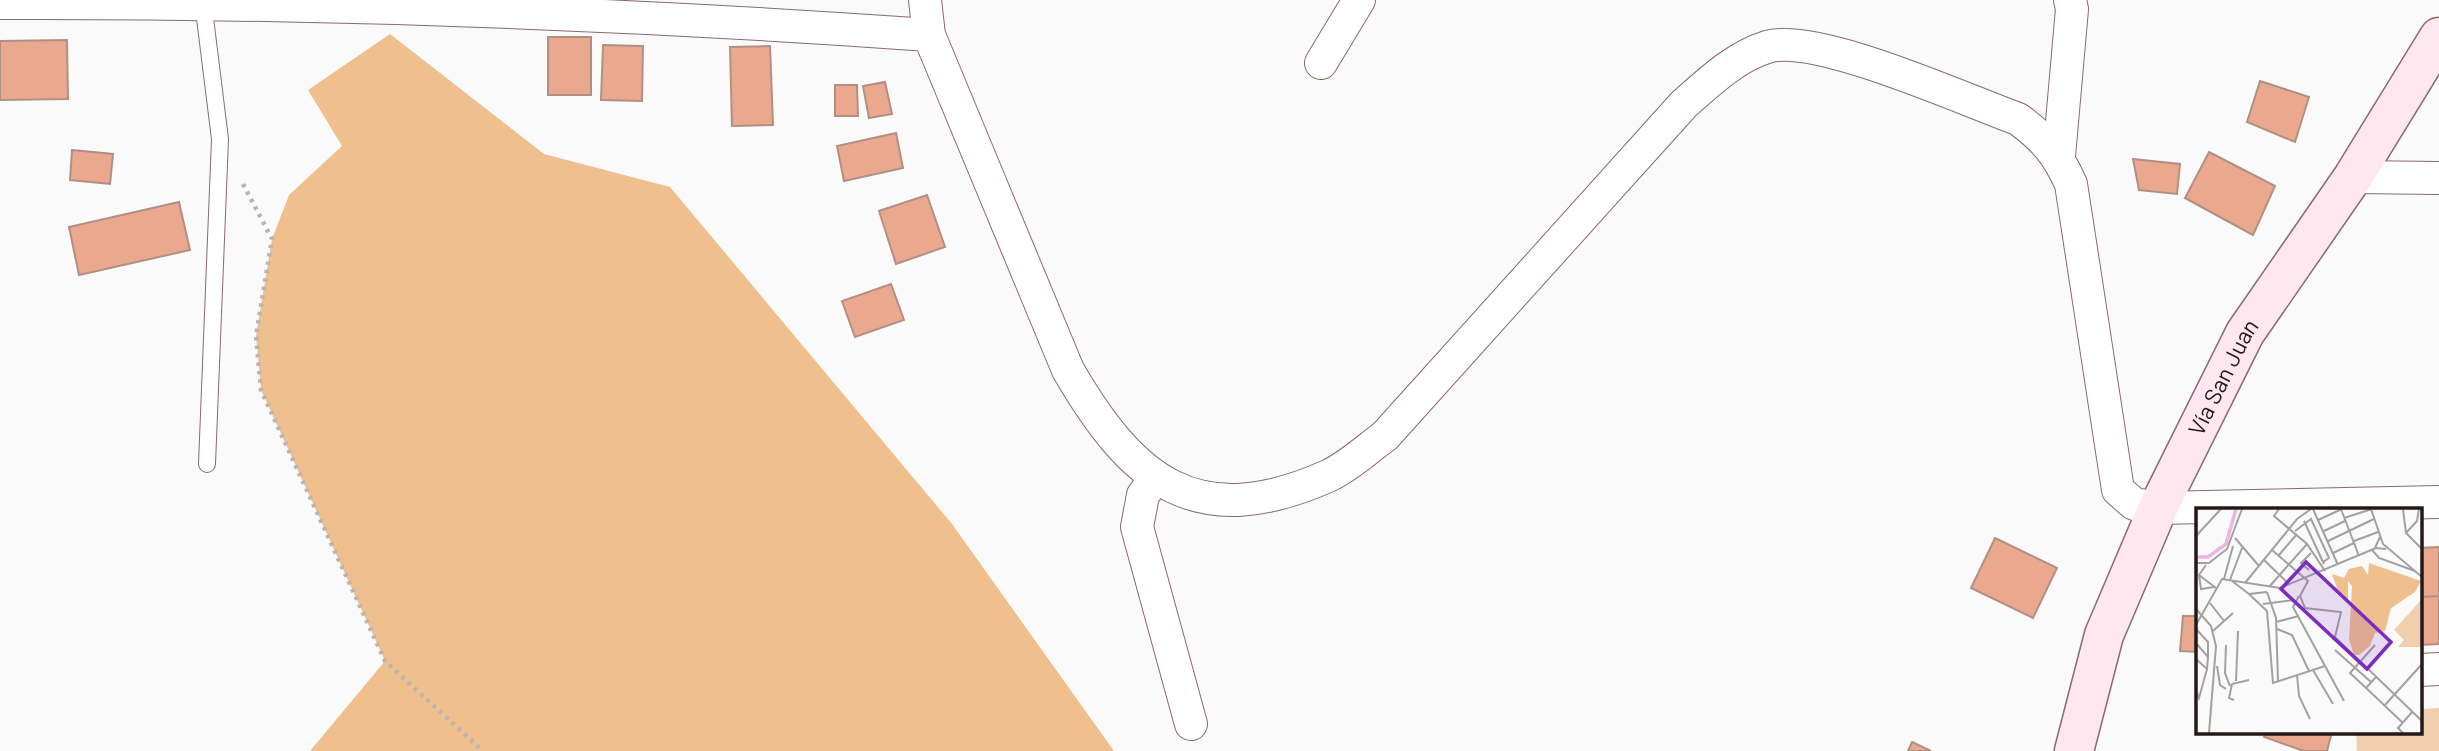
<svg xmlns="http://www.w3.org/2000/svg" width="2439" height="751" font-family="Barlow,sans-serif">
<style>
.green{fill:#f0cfae}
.forest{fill:#efbf8e}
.building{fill:#eaa98f;stroke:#b19083;stroke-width:2}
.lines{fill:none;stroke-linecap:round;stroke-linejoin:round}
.lane-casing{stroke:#8c6969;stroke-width:18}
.street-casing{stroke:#8c6969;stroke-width:34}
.secondary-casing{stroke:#8c6969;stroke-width:41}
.path{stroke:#b9b5b5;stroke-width:4.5;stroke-dasharray:3.5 5;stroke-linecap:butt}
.lane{stroke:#fff;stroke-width:16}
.street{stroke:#fff;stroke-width:32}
.secondary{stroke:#ffe7f0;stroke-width:38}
.labels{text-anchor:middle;stroke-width:6;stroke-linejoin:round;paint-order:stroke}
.street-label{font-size:23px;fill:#251818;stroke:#fafafa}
.inset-river{fill:none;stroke:#ebb5e1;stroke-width:3.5}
.inset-road{fill:none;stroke:#a5a0a0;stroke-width:2}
.view{fill:#7b2cbf;fill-opacity:0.15;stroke:#7b2cbf;stroke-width:3.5}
.inset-edge{fill:none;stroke:#251818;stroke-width:3.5}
</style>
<rect width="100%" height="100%" fill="#fafafa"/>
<path class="green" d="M2439 708V751H2357L2356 732H2420V709Z"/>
<path class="forest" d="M390 34 544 154 670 187 952 524 1114 751H310L385 661 261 390 256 336 272 239 289 195 342 146 308 90Z"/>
<path class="building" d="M548 37H591V95H548Z
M67 40 68 99 0 100V41Z
M603 45 643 46 642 101 601 100Z
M770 46 773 125 732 126 730 47Z
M2260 81 2309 97 2295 142 2247 122Z
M885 82 892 114 869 118 863 86Z
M835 85H857L858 116H835Z
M896 133 903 168 844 181 837 146Z
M72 150 113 154 110 184 70 180Z
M2209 152 2275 186 2253 235 2185 198Z
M2133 159 2180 164 2177 194 2139 190Z
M927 195 945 247 896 264 879 211Z
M179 202 190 250 79 275 69 227Z
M891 284 904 320 855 337 842 301Z
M1995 538 2057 568 2033 618 1971 588Z
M2439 547V596L2420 597V548Z
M2439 596V644L2420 645V597Z
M2183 616H2198V652L2180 651Z
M2266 732H2332L2327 751H2304L2264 737Z
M1912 742 1931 751H1908Z"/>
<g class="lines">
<g class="lane-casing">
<path id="lane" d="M203 2 220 139 207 464"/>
</g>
<g class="street-casing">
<path id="street" d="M0 3C310 2 619 13 929 35L925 0
M929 35 1068 370C1133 482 1197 534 1328 476 1348 467 1367 449 1385 436L1684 104C1709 82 1735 57 1767 47 1816 32 1965 100 2018 119 2045 139 2057 153 2071 184L2118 490 2134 504 2158 508 2439 502
M1321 63 1359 0
M2059 156 2072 9 2070 0
M2353 177 2439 178
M1155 479 1143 495 1137 527 1191 724
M2420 670 2439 669"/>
</g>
<g class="secondary-casing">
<g id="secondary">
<path id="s1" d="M2074 751 2104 635 2158 508 2245 333 2353 177 2439 37"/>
</g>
</g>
<path class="path" d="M243 184 272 239 256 336 261 390 385 661 483 751"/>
<use href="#lane" class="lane"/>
<use href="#street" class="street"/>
<use href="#secondary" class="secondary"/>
</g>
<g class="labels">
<g class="street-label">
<text dy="8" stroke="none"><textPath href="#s1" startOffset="404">Vía San Juan</textPath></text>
</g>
</g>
<g transform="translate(2196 508)">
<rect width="226" height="226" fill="#fafafa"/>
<path d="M226 91V139H202L208 132 198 122Z" fill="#f0cfae"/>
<path d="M173 55 225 73 219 84 195 100 189 123 179 125 174 138 163 147H158L153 132 156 78 152 73V92L142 83 136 66 148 70 153 61 166 58 172 67Z" fill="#efbf8e"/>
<path class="inset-river" d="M0 49H12L30 36 40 1"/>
<path class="inset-road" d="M83 1 78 8 111 36 129 63M117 1 142 57M145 1 163 48M175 1 187 36 226 69M207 1 210 25 226 41M148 10 176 1M122 12 146 1M108 13 128 56M99 23 115 11 133 50 127 54M128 23 149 13M210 25 221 13 223 1M0 28 25 1M184 29 179 40 190 41M39 30 63 58M132 33 178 11M158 33 182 24M76 42 112 73 104 88 109 100 145 104 139 129M176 42 183 50 219 63M137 45 158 35M83 47 101 26M68 52 94 77M0 55H13L31 41 46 1M10 57 3 67 20 80M113 62 105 55 115 45M3 67 5 81 18 79M28 71 37 38M34 72 46 40M36 73 53 86 71 84M49 75 101 11 115 1M73 79 111 36M71 84 80 110 82 173M53 86 71 103 77 175 129 158M103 88 97 99 148 193M14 95 28 113M67 96 98 92M0 101 15 118 20 138 13 225M80 114 103 108M0 117 26 71 84 80 180 40M0 121 12 134V149M81 121 96 127 113 163M17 123 37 105M137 132 139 129 226 213M0 135 12 149 11 161 0 151M30 137 29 165 34 178M139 142 175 174M21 158 24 177 30 181M117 162 137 196M101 167 103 188 114 211M180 169 170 180 207 215M40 173 42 123M170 180 154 165 179 137M0 183 3 190 11 161M38 192 33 190 36 176 53 172M189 197 226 156M207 225 202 220 217 203"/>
<path class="view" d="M110 54 195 134 171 161 85 81Z"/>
<rect width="226" height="226" class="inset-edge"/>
</g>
</svg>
